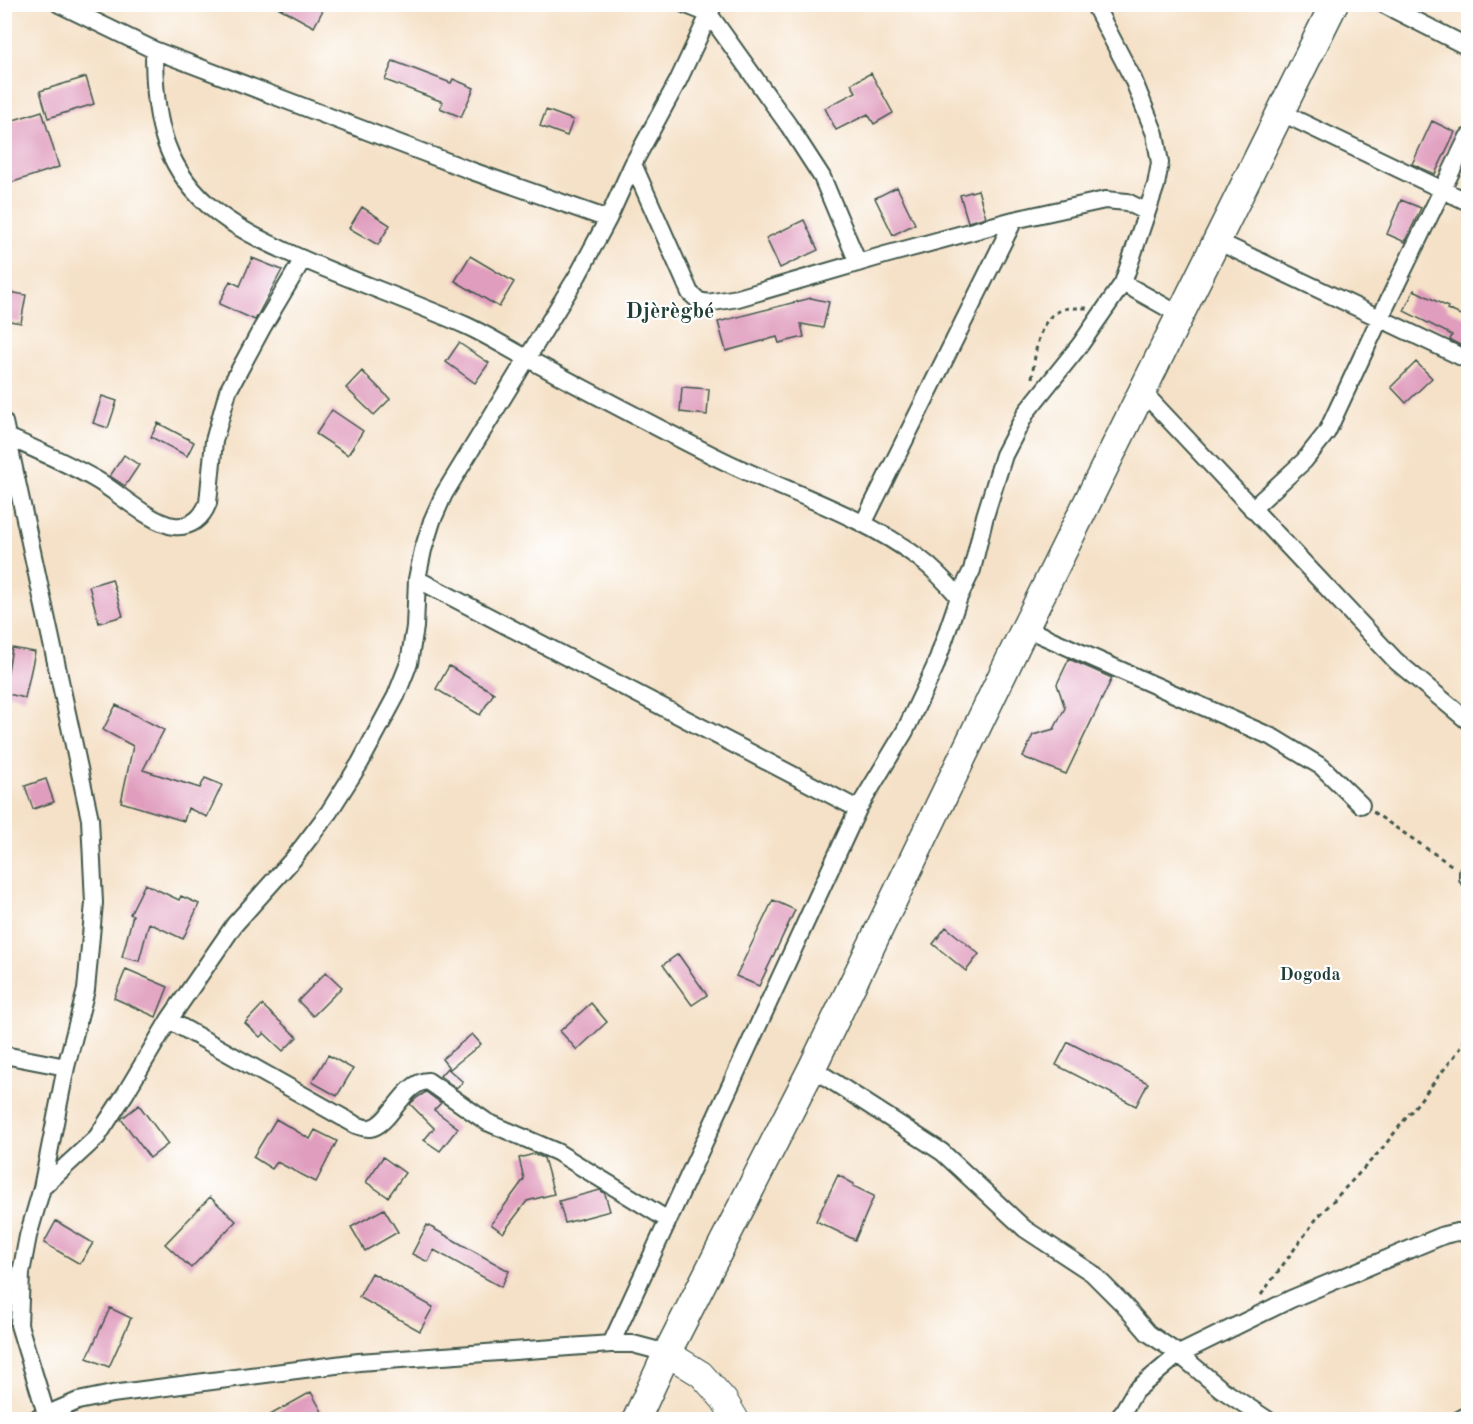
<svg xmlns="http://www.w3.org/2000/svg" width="1473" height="1424" font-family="'Old Standard TT',serif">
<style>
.building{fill:#e09dbe}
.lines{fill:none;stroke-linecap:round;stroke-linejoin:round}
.minor-casing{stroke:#3f564a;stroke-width:20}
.primary-casing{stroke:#3f564a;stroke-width:28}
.trunk-casing{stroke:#3f564a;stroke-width:30}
.path{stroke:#3f564a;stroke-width:3;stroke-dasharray:4.5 4.5;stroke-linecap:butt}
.minor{stroke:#fff;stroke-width:16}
.primary{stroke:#fff;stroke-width:26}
.trunk{stroke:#fff;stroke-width:27}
.labels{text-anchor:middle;stroke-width:4.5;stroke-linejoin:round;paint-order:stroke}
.neighbourhood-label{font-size:18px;font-weight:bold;fill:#1f3d34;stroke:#fff}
.district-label{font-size:22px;font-weight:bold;fill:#1f3d34;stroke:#fff}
</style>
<rect width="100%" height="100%" fill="#fff"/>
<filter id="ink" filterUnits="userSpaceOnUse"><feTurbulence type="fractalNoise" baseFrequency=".0167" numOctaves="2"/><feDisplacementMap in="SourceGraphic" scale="12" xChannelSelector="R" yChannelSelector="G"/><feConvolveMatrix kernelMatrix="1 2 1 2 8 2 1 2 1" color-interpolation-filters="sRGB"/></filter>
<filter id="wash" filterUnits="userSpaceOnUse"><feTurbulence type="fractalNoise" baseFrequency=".008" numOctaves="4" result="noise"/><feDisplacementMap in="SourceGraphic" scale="24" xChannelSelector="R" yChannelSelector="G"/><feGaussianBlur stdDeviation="1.35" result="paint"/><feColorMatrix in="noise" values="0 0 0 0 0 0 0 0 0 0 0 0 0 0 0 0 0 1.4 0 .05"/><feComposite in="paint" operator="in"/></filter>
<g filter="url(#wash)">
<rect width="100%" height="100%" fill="#f5e1c7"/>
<g id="blocks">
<path class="building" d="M272 4H318L324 8 314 27Z
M393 61 451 83 453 79 474 88 461 117 440 108 443 102 385 80Z
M871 73 893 113 874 124 868 114 836 130 825 108 856 92 851 84Z
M86 77 94 104 48 118 40 91Z
M546 110 573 120 567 136 540 126Z
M42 111 59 167 4 185V123Z
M1432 121 1455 132 1435 174 1412 164Z
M897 187 915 224 893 235 875 198Z
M978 190 986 217 968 222 960 195Z
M1401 200 1421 208 1405 242 1387 234Z
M362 207 390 225 378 245 349 228Z
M804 220 818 250 780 268 766 238Z
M470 256 514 282 499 307 455 281Z
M252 258 282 270 255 320 219 304 230 281 240 286Z
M1414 290 1448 307 1447 309 1468 318V343L1466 348 1450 340 1452 335 1404 311Z
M4 291 26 295 21 323 4 320Z
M811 298 829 302 823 328 801 324 804 337 779 343 777 337 726 351 718 322Z
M459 343 489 363 475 383 446 362Z
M1416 362 1432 378 1406 403 1391 387Z
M362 371 390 399 374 415 346 388Z
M682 387 709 389 707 415 680 412Z
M102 396 117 401 108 428 93 423Z
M332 410 363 431 348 455 316 434Z
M158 423 194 442 187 456 151 437Z
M124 455 139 465 125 486 110 476Z
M112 579 123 616 99 623 89 586Z
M12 648 35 652 25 698 4 693Z
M1069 659 1112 678 1066 774 1023 757 1033 735 1054 729 1065 708 1057 684Z
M449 666 494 693 480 715 436 689Z
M116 705 164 730 143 770 200 788 205 778 222 785 207 817 188 808 184 821 121 802 133 746 103 730Z
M46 779 54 802 33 809 25 786Z
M145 884 179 900 181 896 199 904 183 939 149 923 139 961 122 957 133 915 130 914Z
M773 900 795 910 759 986 736 976Z
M946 927 979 954 966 971 933 944Z
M678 954 707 995 692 1005 663 965Z
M126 969 168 987 156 1017 114 998Z
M326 972 342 987 313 1016 298 1001Z
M591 1003 607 1022 577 1050 560 1031Z
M262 1005 297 1037 283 1051 264 1033 260 1037 245 1023Z
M472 1034 481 1044 450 1069 442 1059Z
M1068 1042 1148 1083 1136 1106 1056 1065Z
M328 1055 353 1069 337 1096 312 1082Z
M447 1068 463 1082 456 1088 440 1076Z
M426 1092 441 1103 434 1110 458 1128 440 1151 424 1140 434 1128 410 1104 418 1097Z
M139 1105 168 1144 150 1158 121 1119Z
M276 1119 310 1139 315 1130 337 1141 316 1182 277 1162 272 1169 253 1157Z
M534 1154 544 1158 554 1194 527 1201 503 1233 491 1224 524 1179 519 1158Z
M383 1157 405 1173 388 1197 366 1182Z
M838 1175 854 1184 853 1186 874 1196 855 1240 816 1221Z
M600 1190 605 1194 610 1211 565 1223 559 1201Z
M210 1197 236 1221 191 1268 165 1244Z
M384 1209 398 1232 365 1251 351 1227Z
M56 1221 93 1243 80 1264 44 1243Z
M427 1225 509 1271 501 1287 434 1250 428 1262 412 1254Z
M372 1273 433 1307 420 1331 359 1297Z
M110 1308 131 1318 109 1367 87 1358Z
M311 1392 326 1419H263Z"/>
</g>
</g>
<g filter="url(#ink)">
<use href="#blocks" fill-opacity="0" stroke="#3f564a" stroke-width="1.5"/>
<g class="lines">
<g class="minor-casing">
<path id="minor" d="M59 4 154 50 472 171 608 219
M684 4 709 14 789 126 822 177 858 263
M1383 4 1468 47
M154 50C154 110 160 162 208 205 233 227 265 242 296 256 352 281 411 301 467 326 489 336 509 349 530 360 594 394 657 428 722 460 787 492 860 514 919 558 934 569 947 583 959 597
M1280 112 1468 202
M633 164 690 293 698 300 707 303 738 298 885 255 1014 220 1105 200 1127 202 1147 212
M1217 241 1468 360
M1123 283 1180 315
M1142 391 1396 661 1468 721
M4 422 90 819 94 903 86 990 66 1067 42 1188 28 1236 21 1273 19 1325 48 1420
M8 437C37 450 67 463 95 479 117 491 150 523 174 526 191 528 202 518 208 503L214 441 228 391 262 328 303 259
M1252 509 1304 461 1327 432 1380 318 1468 137
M863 524 1014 220
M417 579 858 809
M1025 628 1274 738 1322 767 1361 805
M1468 872V878
M169 1020 356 1125C360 1126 366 1129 370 1128 390 1126 403 1082 428 1081L487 1122 557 1152 668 1220
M4 1055 66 1067
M812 1068 942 1152 1025 1229 1092 1273 1123 1304 1148 1333 1179 1354 1291 1299 1444 1235 1457 1232 1468 1233
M42 1188 97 1137 125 1094 169 1020 235 924 294 858 329 812 360 763 396 696 409 663 415 627 417 579 423 550 432 521 444 494 578 275 608 219 633 164 678 81 714 4
M611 1344 858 809 905 731 935 667 959 597 972 570 985 516 1004 455 1027 411 1080 345 1123 283 1156 185 1160 163 1155 134 1133 79 1094 4
M34 1420 78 1401 112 1394 359 1362 611 1344H633L667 1353
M1118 1420 1135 1391 1179 1354 1221 1389 1268 1420
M1459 1420 1468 1415"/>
</g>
<g class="primary-casing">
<path id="primary" d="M667 1353 701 1374 724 1400 736 1420"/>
</g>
<g class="trunk-casing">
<path id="trunk" d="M636 1420 667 1353 812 1068 1025 628 1334 4"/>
</g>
<path class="path" d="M1032 378C1035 357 1037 320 1059 311 1067 307 1079 308 1087 308
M1373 812 1454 867
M1261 1295 1317 1218 1381 1150 1460 1049 1468 1033"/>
<use href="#minor" class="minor"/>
<use href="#primary" class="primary"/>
<use href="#trunk" class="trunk"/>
</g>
</g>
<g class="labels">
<g class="neighbourhood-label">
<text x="1310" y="980">Dogoda</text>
</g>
<g class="district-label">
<text x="670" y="318">Djèrègbé</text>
</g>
</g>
<rect width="1473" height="1424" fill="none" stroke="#fff" stroke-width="24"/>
</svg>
